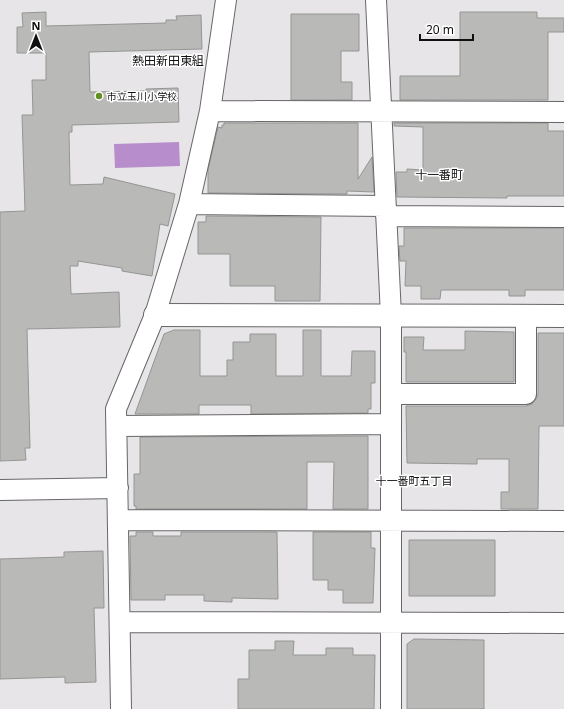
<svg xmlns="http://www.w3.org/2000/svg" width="564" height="709" font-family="'Noto Sans','Noto Sans JP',sans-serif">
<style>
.water{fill:#b78ecb}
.building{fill:#b9bab7;stroke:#949693}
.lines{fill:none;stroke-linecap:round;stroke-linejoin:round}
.minor-casing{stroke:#676668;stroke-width:22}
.tertiary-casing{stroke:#676668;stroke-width:24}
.minor{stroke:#fff;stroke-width:20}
.tertiary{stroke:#fff;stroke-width:22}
.poi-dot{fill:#668f1f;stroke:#fff;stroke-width:1.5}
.labels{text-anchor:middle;stroke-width:3;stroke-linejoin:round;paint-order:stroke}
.poi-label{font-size:10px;fill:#111011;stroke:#fff;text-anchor:start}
.neighbourhood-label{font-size:11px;fill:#111011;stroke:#fff}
.quarter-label{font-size:12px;fill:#111011;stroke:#fff}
</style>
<rect width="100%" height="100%" fill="#e7e5e8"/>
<path class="water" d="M179 142 180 166 115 168 114 144Z"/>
<path class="building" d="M46 12V26L166 23V20H177L176 16 201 15 202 49 89 52 90 92 146 91V89L178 88 179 122 72 125V132H69L70 185 103 184 104 177 175 194 168 226 160 224 152 276 122 271V268L78 261V266H70L71 294 119 292 120 327 27 329 30 448H25L26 460 0 461V212L25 211 22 115H33L32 80H46V53H17V27H23L22 13Z
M460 12H537V18H564V32H548V100H400V76H460Z
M291 14H359V51H341V82H352V100H291Z
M224 123H358V179L372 157 374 192 347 191V194L208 193V170L218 127 222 128V125H224Z
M394 123H548V131H564V196H507V198L397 197 396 172H407V169L423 170V127L394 126Z
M206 216 321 217 320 301H275V286H230V254H198V222H206Z
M404 228H564V290H525V296H509V290H441L440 299H421V286H405L406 261H400L399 246H404Z
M174 330H200V376H227V360H233V342H250V334H276V376H303V330H321V376H351L352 351H375V383H371V409H368V413L251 414V405H199V414H135L164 334Z
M465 331 514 332V382H406V352H404V337H424L423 350H465Z
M538 333H564V426H539L538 509H501V492H509V459H477V464L407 463 406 406H526L532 404 536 399 538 394Z
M368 436V509H333L334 462H307V509H136V506H134V474H140V437Z
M136 532H153V536H181V532H277L278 599 232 598V602L204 601V595H165V600H131L130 536H136Z
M313 532H371V548H375L373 603H343V590H328V580H313Z
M409 540H495V596H409Z
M103 551 104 608H94L96 682 65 683V677L0 679V559L64 557V552Z
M414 639 484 640V709H407V644Z
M275 641H294L293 655H326V648H353V655H375L374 709H238V679H249V650H275Z"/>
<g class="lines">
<g class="minor-casing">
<path id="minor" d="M376 0 391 316V709
M210 111 564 112
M189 204 386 206
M386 216 564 217
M391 394H526V316
M117 426 391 424
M0 490 118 488
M118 520 564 521
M120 622 564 623
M121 709 116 409 155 315 189 204 210 111 226 0"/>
</g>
<g class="tertiary-casing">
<path id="tertiary" d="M155 315 564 316"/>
</g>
<use href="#minor" class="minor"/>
<use href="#tertiary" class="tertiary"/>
</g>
<circle class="poi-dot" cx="99" cy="96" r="4"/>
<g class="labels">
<g class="poi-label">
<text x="107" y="100">市立玉川小学校</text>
</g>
<g class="neighbourhood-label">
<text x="414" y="485">十一番町五丁目</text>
</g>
<g class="quarter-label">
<text x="168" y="65">熱田新田東組</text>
<text x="439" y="179">十一番町</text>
</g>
</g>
<g transform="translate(36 36)" stroke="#ffffff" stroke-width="3" paint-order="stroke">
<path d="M0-3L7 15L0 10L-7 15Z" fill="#111011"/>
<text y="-6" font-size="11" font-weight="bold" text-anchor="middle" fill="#111011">N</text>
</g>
<path d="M420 34v6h53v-6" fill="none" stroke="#111011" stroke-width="2"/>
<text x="426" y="34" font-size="12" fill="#111011" stroke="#ffffff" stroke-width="3" paint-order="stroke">20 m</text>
</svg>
